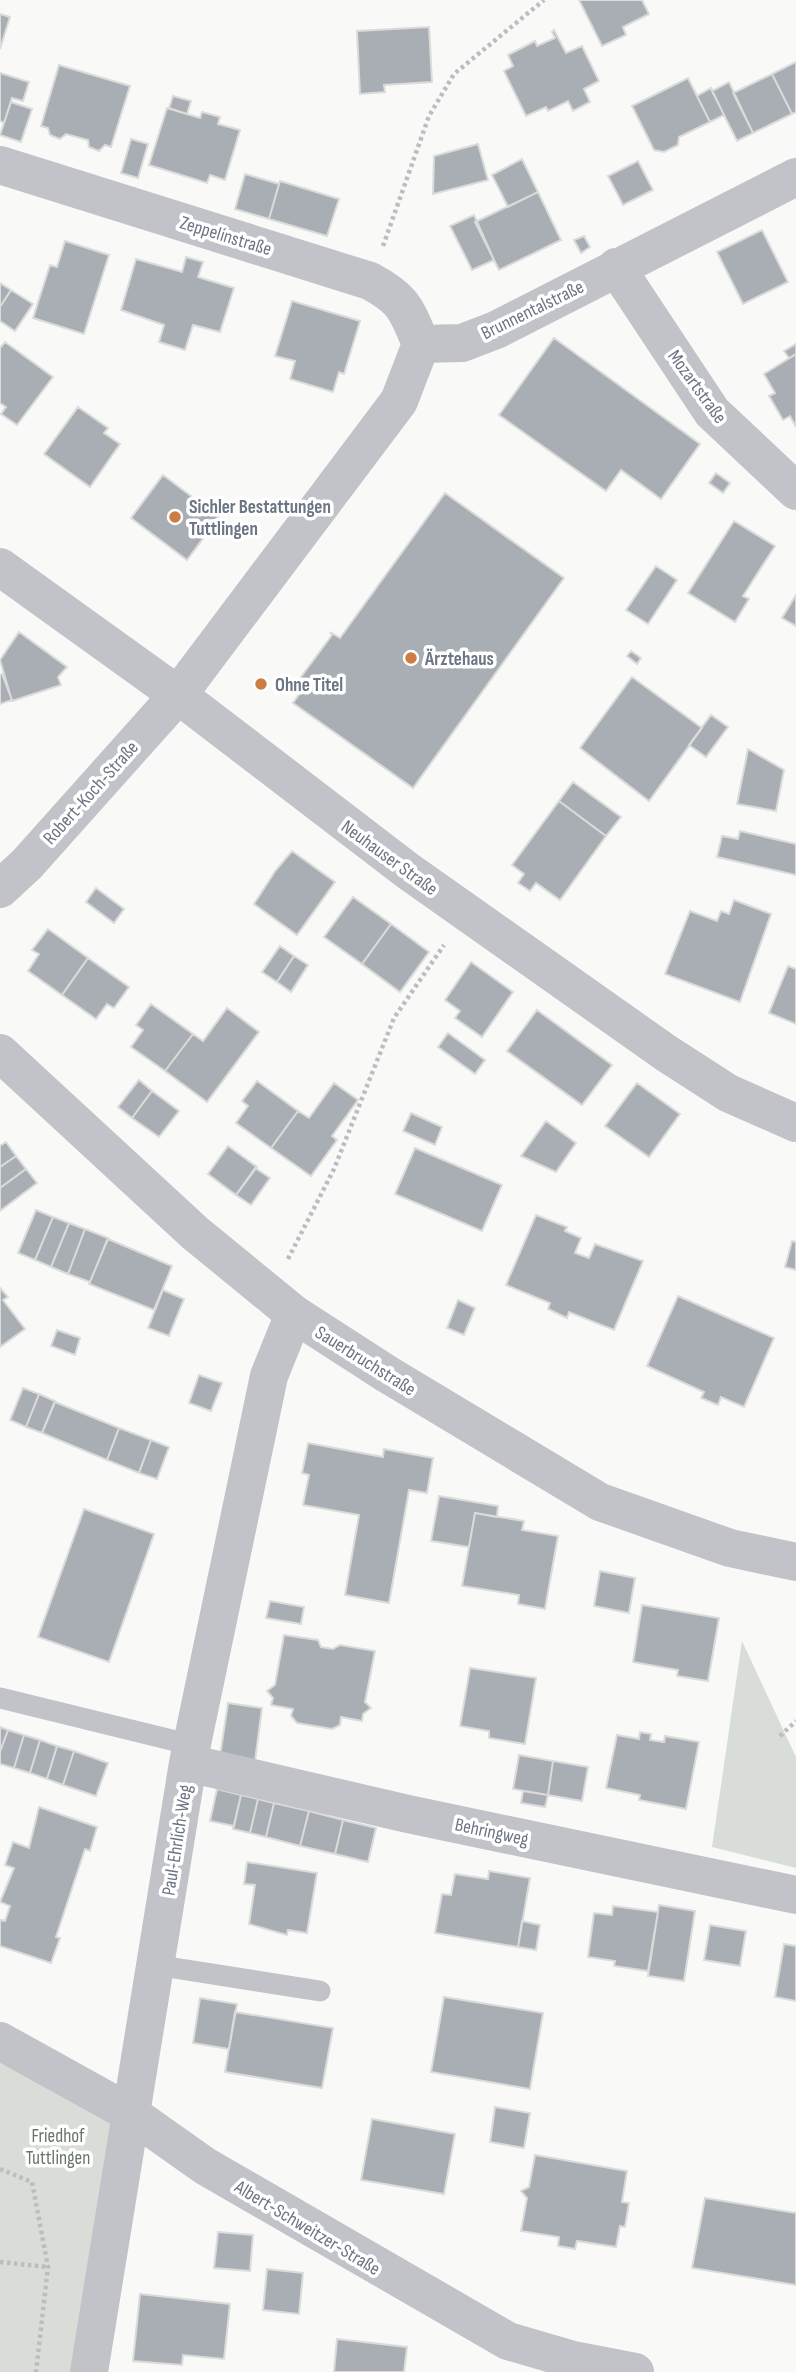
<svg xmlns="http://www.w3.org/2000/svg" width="796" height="2372" font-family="'Sofia Sans Condensed',sans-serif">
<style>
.green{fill:#d8ddd7}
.building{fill:#a9aeb5;stroke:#dbdbd9;stroke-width:2}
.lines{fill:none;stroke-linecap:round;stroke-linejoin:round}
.path{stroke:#bbbdc0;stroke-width:4.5;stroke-dasharray:3.5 3.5;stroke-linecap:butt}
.service{stroke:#c1c3c8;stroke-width:21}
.minor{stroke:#c1c3c8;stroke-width:38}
.tertiary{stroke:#c1c3c8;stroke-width:38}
.poi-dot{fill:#cd7d43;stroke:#fff;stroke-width:2.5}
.labels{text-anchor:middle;stroke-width:7;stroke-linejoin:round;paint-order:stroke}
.street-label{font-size:19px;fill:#6c7584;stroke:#fff}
.poi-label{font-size:19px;font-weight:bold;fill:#6c7584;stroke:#fff;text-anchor:start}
.park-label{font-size:19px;fill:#676;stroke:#fff}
</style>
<rect width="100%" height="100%" fill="#f9f9f7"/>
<path class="green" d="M742 1641 796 1757V1868L712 1847Z
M0 2046 121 2116 82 2372H0Z"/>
<path class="building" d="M579 0H642L649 14 623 27 626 35 602 46Z
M0 14 10 17 0 49Z
M429 27 432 82 384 85 385 92 360 94 357 31Z
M554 30 566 53 582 46 599 81 584 89 590 102 573 111 568 101 548 111 546 107 526 116 504 71 513 66 508 55 535 41 537 46 555 38 552 32Z
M796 62V112L792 114 772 74Z
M59 65 130 86 111 147 105 145 99 151 89 147 88 140 66 134 60 139 50 135 48 128 41 126Z
M0 73 29 82 23 101 12 98 4 123 0 121Z
M772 74 792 114 753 133 733 93Z
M688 78 710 122 679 137 678 145 664 152 654 150 632 106Z
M729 82 753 133 737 141 712 91Z
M711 88 724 115 710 122 697 96Z
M173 96 191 101 187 114 169 108Z
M11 102 32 109 21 142 0 135Z
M167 108 200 118 202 112 220 117 218 124 240 130 225 180 210 175 207 183 149 165Z
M131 139 148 144 138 178 121 173Z
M478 144 488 180 433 194 434 156Z
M522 159 538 192 508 207 492 175Z
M638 161 653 190 623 205 608 176Z
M245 174 279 184 269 219 235 209Z
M280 181 339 199 327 236 269 219Z
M538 192 561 240 499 270 475 222Z
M474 215 494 260 472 270 450 226Z
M762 230 788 282 743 304 717 252Z
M584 236 590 247 581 253 574 240Z
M65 241 109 255 84 334 33 318 50 265 57 267Z
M186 257 203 262 198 277 234 288 220 332 193 325 185 350 159 342 164 325 121 310 136 259 182 272Z
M0 283 11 290 0 307Z
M11 290 33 304 15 331 0 321V307Z
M292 301 360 321 344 374 339 372 333 392 290 379 295 361 275 356Z
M554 338 700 444 661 499 621 470 606 491 499 415Z
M5 342 53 377 17 425 1 414 6 407 0 403V348Z
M796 344V354L789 358 784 351Z
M796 354V427L790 416 783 420 769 396 775 393 764 374Z
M78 407 108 428 104 433 120 444 90 487 44 454Z
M716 473 730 483 723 493 709 483Z
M163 475 219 517 187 560 131 518Z
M445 493 564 578 413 788 293 703 308 682 301 677 332 635 330 632 340 638Z
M734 521 775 546 743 596 749 599 735 622 688 593Z
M656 566 677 580 648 624 626 610Z
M796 595V626L782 618Z
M19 632 67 667 58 677 61 685 12 701 0 660Z
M631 651 641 658 637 664 627 656Z
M2 674 12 700 0 704V675Z
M632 677 702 728 649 801 580 748Z
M711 715 728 727 706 757 689 745Z
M748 749 784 770 776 811 737 804Z
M573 782 621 817 606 836 559 801Z
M559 801 606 836 560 900 536 883 530 891 518 883 524 874 512 865Z
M740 831 796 844V875L717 857 722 836 738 839Z
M292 851 335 882 297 935 254 904 276 870Z
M96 888 124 909 114 923 86 902Z
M353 897 391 924 362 964 324 937Z
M734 900 771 914 740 1002 665 974 690 911 717 921 721 911 729 914Z
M391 924 429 952 400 992 362 964Z
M48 929 88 958 62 995 28 971 39 954 32 950Z
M280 946 294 956 277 982 262 972Z
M294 956 308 965 291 992 277 982Z
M88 958 129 987 114 1008 107 1004 96 1019 62 995Z
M471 962 513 992 482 1037 455 1018 460 1011 445 1000Z
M788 966 796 969V1024L769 1013Z
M151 1004 193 1034 165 1071 131 1047 143 1030 136 1025Z
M227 1008 259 1032 207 1102 165 1071 193 1034 203 1041Z
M537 1010 612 1065 582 1105 507 1051Z
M448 1033 485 1060 475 1074 438 1047Z
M139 1080 152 1091 132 1118 118 1107Z
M257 1081 298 1111 271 1148 236 1123 248 1106 242 1101Z
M334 1083 358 1100 332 1136 337 1140 311 1176 271 1148 298 1111 309 1118Z
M637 1083 680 1114 649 1157 605 1126Z
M152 1091 179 1111 159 1137 132 1118Z
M411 1113 442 1127 435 1145 403 1131Z
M546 1121 576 1143 556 1172 521 1156Z
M6 1142 16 1156 0 1167V1146Z
M228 1146 257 1167 236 1195 208 1174Z
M415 1148 502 1185 482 1231 395 1194Z
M16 1156 26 1169 0 1188V1167Z
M255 1168 270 1178 251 1205 236 1195Z
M26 1169 37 1183 0 1211V1188Z
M36 1210 53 1217 35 1260 18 1253Z
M536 1215 567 1227 565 1231 581 1238 575 1253 589 1258 595 1244 643 1261 614 1330 569 1312 567 1318 548 1309 550 1303 506 1285Z
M53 1217 69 1223 51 1267 35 1260Z
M69 1223 85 1229 68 1274 51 1267Z
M85 1229 108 1238 90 1282 68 1274Z
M108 1239 172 1266 154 1310 89 1284Z
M792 1241 796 1242V1270L785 1267Z
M0 1288 8 1297 3 1300 25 1329 0 1347Z
M163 1290 184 1299 169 1336 148 1328Z
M678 1296 774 1338 744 1407 721 1397 718 1405 701 1398 704 1392 647 1366Z
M458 1300 475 1308 464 1335 447 1328Z
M57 1330 80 1338 75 1355 51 1346Z
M199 1375 222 1383 211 1411 189 1403Z
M23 1388 39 1394 26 1427 10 1420Z
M39 1394 55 1401 42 1433 26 1427Z
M55 1402 119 1428 107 1460 42 1433Z
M119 1428 151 1440 139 1473 107 1460Z
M151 1440 169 1447 157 1479 139 1473Z
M308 1443 383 1457 384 1449 433 1458 427 1493 409 1490 389 1603 345 1595 359 1515 303 1505 309 1475 302 1473Z
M439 1496 498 1506 497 1517 475 1513 469 1547 431 1541Z
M84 1509 154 1534 109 1662 38 1637Z
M475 1513 524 1521 522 1530 558 1536 545 1609 518 1604 519 1595 462 1586Z
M600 1571 635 1578 629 1613 594 1606Z
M270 1601 304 1607 301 1624 266 1618Z
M642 1605 719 1618 708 1681 677 1676 678 1670 633 1662Z
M284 1635 318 1640 321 1647 333 1649 340 1645 375 1651 365 1702 371 1708 363 1714 362 1721 341 1717 340 1725 332 1729 297 1723 291 1716 293 1709 271 1705 273 1698 267 1691 275 1685Z
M470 1668 536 1678 525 1744 489 1738V1731L460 1726Z
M228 1703 262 1708 255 1761 220 1756Z
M0 1727 8 1730 0 1752Z
M8 1730 24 1735 14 1768 0 1764V1752Z
M640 1732 651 1734 650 1740 664 1742 665 1736 699 1742 686 1809 639 1800 640 1795 606 1788 617 1735 639 1739Z
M24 1735 40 1740 30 1773 14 1768Z
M40 1740 57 1746 47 1779 30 1773Z
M57 1746 74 1751 63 1785 47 1779Z
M74 1751 108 1763 96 1796 63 1785Z
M519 1755 553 1761 548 1795 513 1789Z
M553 1761 588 1767 582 1801 548 1795Z
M217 1789 241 1795 234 1826 210 1821Z
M523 1791 548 1795 545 1807 521 1803Z
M241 1795 258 1799 250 1833 233 1829Z
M258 1799 274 1803 266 1837 250 1833Z
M274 1803 309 1811 300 1846 266 1837Z
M39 1807 97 1827 90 1851 85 1849 56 1937 60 1938 51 1963 0 1946V1923L1 1920 5 1921 10 1906 0 1902 14 1868 5 1865 13 1842 29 1848Z
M309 1811 343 1820 335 1854 300 1846Z
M343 1820 376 1828 368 1862 335 1854Z
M247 1862 317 1873 307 1933 288 1930 287 1935 249 1924 255 1885 244 1884Z
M489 1871 530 1878 518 1947 435 1933 442 1894 451 1895 455 1874 488 1879Z
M659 1905 695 1911 684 1981 648 1976Z
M613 1906 658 1912 648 1971 614 1966 615 1961 588 1957 594 1913 612 1915Z
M522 1921 540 1925 536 1950 518 1947Z
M710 1925 746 1931 740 1966 704 1960Z
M784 1944 796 1946V2001L775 1997Z
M444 1997 543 2013 530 2089 431 2072Z
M200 1998 237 2004 229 2049 193 2043Z
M235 2012 333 2028 322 2088 225 2072Z
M495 2107 530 2113 524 2148 490 2142Z
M372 2119 455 2134 444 2194 361 2180Z
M535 2155 627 2171 622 2202 629 2203 625 2227 620 2226 616 2247 577 2241 575 2249 558 2246 559 2237 521 2231 527 2198 521 2191 529 2187Z
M705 2198 796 2213V2285L692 2268Z
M218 2232 253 2235 250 2271 214 2268Z
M267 2269 303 2273 299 2314 263 2310Z
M140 2294 230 2304 224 2359 183 2355 182 2365 133 2361Z
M337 2339 407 2347 404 2372H334Z"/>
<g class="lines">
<path class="path" d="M383 246 429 116 454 74 544 0
M288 1259 334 1169 394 1018 444 945
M780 1736 796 1721
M0 2169 32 2182 48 2267 36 2372
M0 2262 48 2267"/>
<path class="service" d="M0 1698 192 1745
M155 1965 320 1991"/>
<path class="minor" d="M0 165 370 281C405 300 406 309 421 344
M616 267 712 412 796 491
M421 344 462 343 496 330 796 177
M0 889 27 864 178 695 399 401 421 344
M0 1053 195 1233 294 1314 387 1374 600 1502 730 1548 796 1562
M188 1763 408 1814 796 1895
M0 2041 130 2113 205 2166 508 2341 573 2360 635 2372
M89 2372 188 1763 269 1376 294 1314"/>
<path class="tertiary" d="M0 567 178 695 408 871 666 1053 728 1093 796 1123"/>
</g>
<g class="poi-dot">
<circle cx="175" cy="517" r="7"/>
<circle cx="411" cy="658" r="7"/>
<circle cx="261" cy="684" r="7"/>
</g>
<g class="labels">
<g class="street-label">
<text transform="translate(226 235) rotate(17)" y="7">Zeppelinstraße</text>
<text transform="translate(532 309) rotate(-26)" y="7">Brunnentalstraße</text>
<text transform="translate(698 386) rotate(54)" y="7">Mozartstraße</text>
<text transform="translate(90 792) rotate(-48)" y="7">Robert-Koch-Straße</text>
<text transform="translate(390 857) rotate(36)" y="7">Neuhauser Straße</text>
<text transform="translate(366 1360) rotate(32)" y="7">Sauerbruchstraße</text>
<text transform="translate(492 1831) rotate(12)" y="7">Behringweg</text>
<text transform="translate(176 1840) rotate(-81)" y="7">Paul-Ehrlich-Weg</text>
<text transform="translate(308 2227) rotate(31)" y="7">Albert-Schweitzer-Straße</text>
</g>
<g class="poi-label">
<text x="189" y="513">Sichler Bestattungen<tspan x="189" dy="22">Tuttlingen</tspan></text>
<text x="425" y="665">Ärztehaus</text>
<text x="275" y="691">Ohne Titel</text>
</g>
<g class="park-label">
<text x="58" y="2142">Friedhof<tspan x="58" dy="22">Tuttlingen</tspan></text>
</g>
</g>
</svg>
